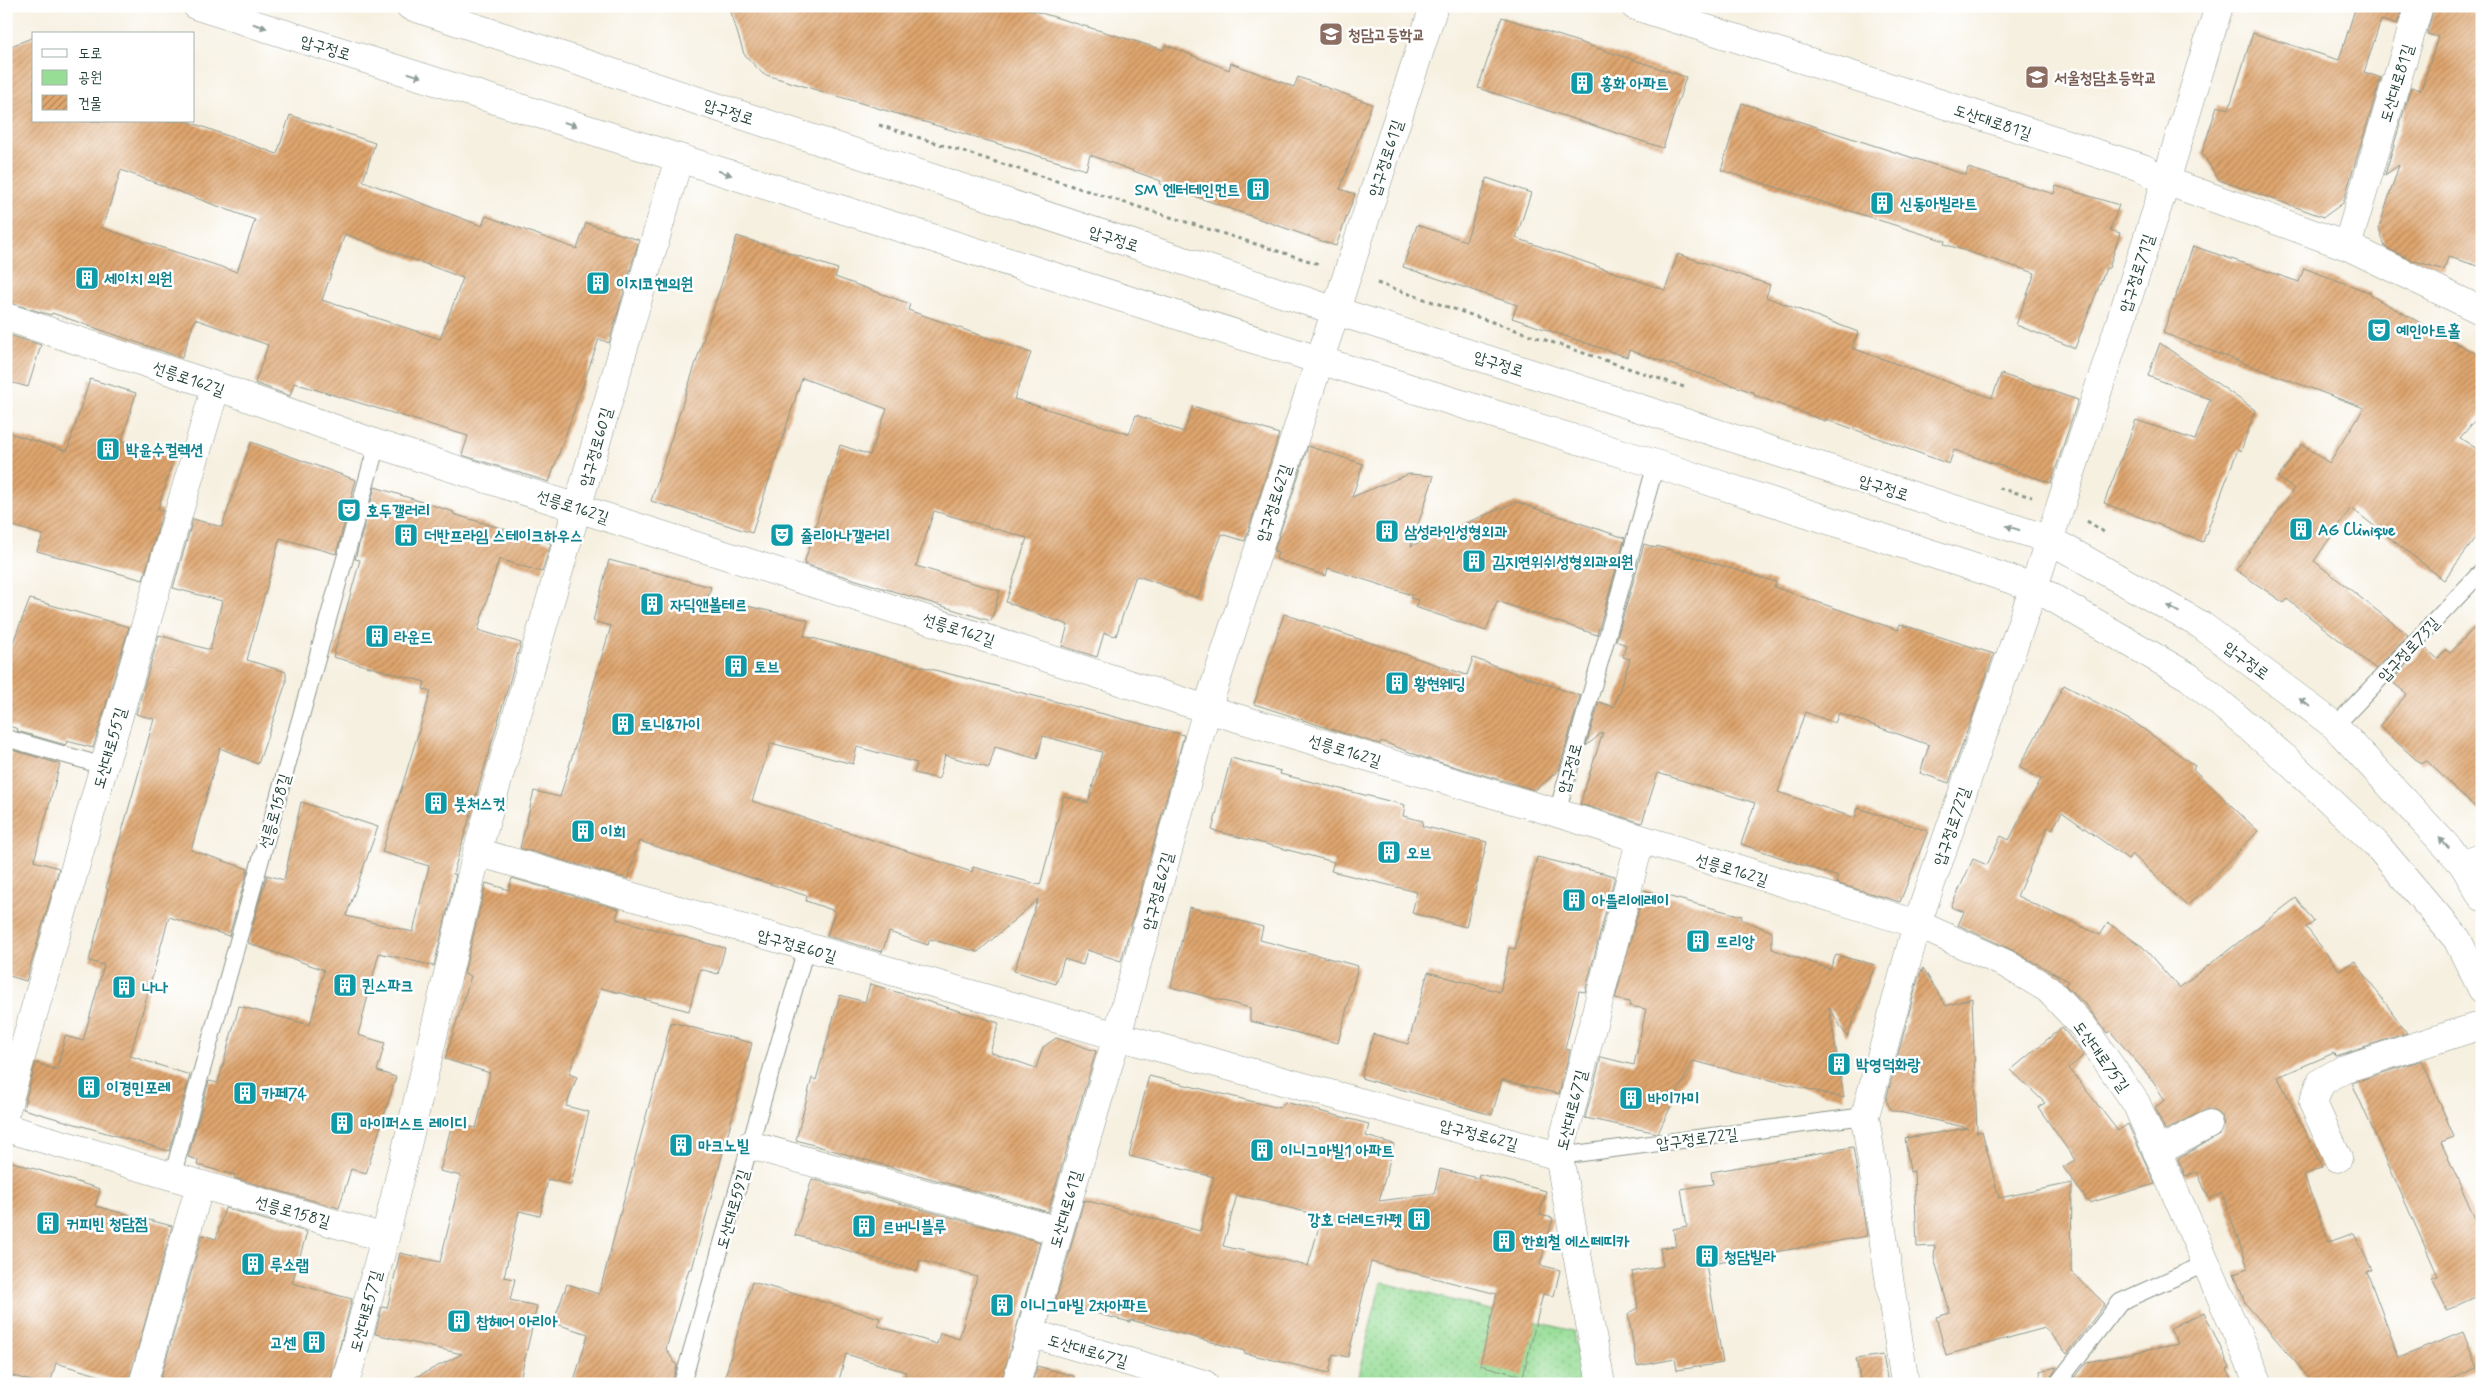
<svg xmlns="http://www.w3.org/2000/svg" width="2488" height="1390" font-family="Mynerve,'Poor Story',sans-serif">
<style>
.green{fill:url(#green-dots);stroke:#5b8d65}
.building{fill:url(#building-hatch);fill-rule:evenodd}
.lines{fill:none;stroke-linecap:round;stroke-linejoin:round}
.service-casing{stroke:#8a968a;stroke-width:18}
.minor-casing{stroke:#8a968a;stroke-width:29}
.secondary-casing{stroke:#8a968a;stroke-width:29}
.path{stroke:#8a968a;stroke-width:3;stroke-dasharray:4 4;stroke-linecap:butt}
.service{stroke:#fff;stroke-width:16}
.minor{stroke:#fff;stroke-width:28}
.secondary{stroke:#fff;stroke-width:28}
.oneway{fill:#8f9e9a}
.labels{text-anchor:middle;stroke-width:5;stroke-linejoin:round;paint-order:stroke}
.education-label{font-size:16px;font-weight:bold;fill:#785e54;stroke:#fff;text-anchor:start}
.street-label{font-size:16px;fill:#1f3d34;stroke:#fff}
.culture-label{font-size:16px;font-weight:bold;fill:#0d838f;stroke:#fff;text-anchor:start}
</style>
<defs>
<pattern id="green-dots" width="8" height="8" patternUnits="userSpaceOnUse" patternTransform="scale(1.25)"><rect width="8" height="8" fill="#97dd96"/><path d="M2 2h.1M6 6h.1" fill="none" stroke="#7bb47b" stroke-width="1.8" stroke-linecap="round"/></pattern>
<pattern id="building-hatch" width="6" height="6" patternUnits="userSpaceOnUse" patternTransform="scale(1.25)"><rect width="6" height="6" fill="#dfa56e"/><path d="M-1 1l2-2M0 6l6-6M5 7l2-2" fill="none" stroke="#b4885b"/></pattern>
</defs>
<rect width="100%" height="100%" fill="#fff"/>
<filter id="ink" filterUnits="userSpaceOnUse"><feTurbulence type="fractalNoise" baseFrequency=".02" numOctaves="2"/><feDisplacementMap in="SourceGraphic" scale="10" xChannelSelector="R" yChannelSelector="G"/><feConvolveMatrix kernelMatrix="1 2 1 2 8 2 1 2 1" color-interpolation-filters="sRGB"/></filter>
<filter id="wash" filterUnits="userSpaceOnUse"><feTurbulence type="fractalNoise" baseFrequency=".0096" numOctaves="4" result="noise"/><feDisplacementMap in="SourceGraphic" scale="20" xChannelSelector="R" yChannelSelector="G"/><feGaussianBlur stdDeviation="1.12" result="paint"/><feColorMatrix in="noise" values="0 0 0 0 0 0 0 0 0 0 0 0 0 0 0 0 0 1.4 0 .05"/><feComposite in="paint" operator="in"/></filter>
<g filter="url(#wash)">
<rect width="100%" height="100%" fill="#f6f0e0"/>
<path class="green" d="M1381 1282 1573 1331 1582 1384H1356Z"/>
<g id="blocks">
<path class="building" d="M729 6H1018L1164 50 1166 45 1229 70 1231 63 1294 87 1298 77 1372 104 1340 189 1355 194 1336 246 1160 184 1161 181 1090 155 1086 170 763 74 744 54Z
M2356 6H2403L2397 25 2381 20 2364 72 2381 78 2343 203 2324 217 2219 180 2202 153 2217 106 2229 109 2253 33 2339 60Z
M2434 6H2482V267L2448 257 2444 270 2412 260 2385 247 2379 228 2399 165 2385 175 2411 87 2421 90 2438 37 2427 34Z
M1502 17 1686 77 1663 148 1478 88Z
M34 37V121H187L277 154 290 115 375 143 363 181 482 226 486 216 577 249 586 223 639 240 609 343 599 339 549 482 462 455 468 436 294 383 290 396 255 383 268 345 195 319 182 358 52 313 51 315 6 302V48ZM121 170 255 220 237 272 102 228ZM345 234 463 278 440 339 322 300Z
M1742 103 1966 175 1968 168 2054 194 2056 186 2119 205 2110 230 2120 233 2109 268H2106L2075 348 2016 325 2035 273 1944 244 1945 241 1721 170Z
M1487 178 1531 193 1516 238 1665 290 1678 254 1770 285 1766 297 1858 332 1852 348 1992 398 2001 374 2078 400 2051 483 1954 450 1949 464 1826 419 1825 421 1754 395 1755 393 1629 350 1627 357 1512 318 1517 305 1403 267 1417 225 1466 241Z
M737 236 838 269 835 277 910 304 908 310 1031 353 1014 399 1129 434 1136 415 1184 432 1193 406 1279 434 1245 541 1222 534 1198 598 1138 576 1135 578 1116 636 1104 633 1097 657 1062 646 1068 625 1006 602 1027 538 934 511 916 566 1000 591 991 621 804 564 840 445 870 455 887 409 802 378 752 533 651 501Z
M2193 246 2299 282 2304 268 2371 293 2370 295 2482 357V412L2460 438 2482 452V530L2444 580 2351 508 2314 561 2408 635 2376 669 2287 599 2284 603 2236 570 2294 489 2278 478 2302 444 2329 463 2364 408 2163 333Z
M6 334 41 345 28 387 6 381Z
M2160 343 2255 410 2241 451 2238 449 2203 542 2104 503 2136 420 2195 440 2210 399 2148 376Z
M90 379 136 393 122 441 174 457 158 509 163 510 143 580 37 551 43 535 6 524V432L67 451Z
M251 442 356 480 336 554 280 538 247 660 286 672V683L258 764 220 748 191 850 248 869 229 936 169 917 130 1056 190 1075 169 1151 23 1109 36 1063 57 1070 65 1036 83 1041 104 965 89 961 108 889 106 888 154 719 136 714 159 635 210 650 222 601 173 588 193 519 222 527Z
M1308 446 1363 464 1352 497 1409 474 1434 476 1411 546 1516 502 1625 538 1597 635 1497 601 1486 631 1415 607 1418 600 1410 598 1412 595 1328 568 1326 576 1276 559 1278 552 1274 551Z
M375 487 454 512 453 514 551 543 542 572 499 559 478 630 521 643 453 874H456L434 966 379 953 358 1035 385 1043 377 1071 396 1077 366 1174 351 1169 339 1208 234 1178 235 1175 197 1165 198 1160 188 1157 209 1081 218 1083 239 1006 310 1025 324 970 248 943 267 875 284 880 301 802 378 827 346 916 413 932 429 866 382 852 431 691 423 689 425 682 333 657 360 560 355 559Z
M1644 544 1656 548 1657 546 1776 582 1774 587 1898 630 1900 624 1994 654 1949 783 1920 773 1929 745 1839 713 1835 723 1805 712 1778 792 1855 818 1858 808 1928 831 1900 902 1836 883 1838 877 1741 844 1755 803 1658 773 1642 823 1580 804 1603 732 1586 746 1599 702 1614 707 1630 659 1623 657 1626 645 1616 641Z
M609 560 711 587 708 597 808 620 804 636 1184 735 1121 961 1087 950 1083 965 1064 959 1056 984 1014 971 1038 899 978 952 930 939 928 945 889 932 882 952 827 936 835 911 806 901 807 896 639 841 628 879 520 848 534 791 560 797 611 626 593 621ZM1043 736 1102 752 1088 803 1064 796 1040 885 973 867 972 872 752 801 771 743 853 764 857 747 917 763 914 773 939 779 945 755 989 768 995 747 1037 759Z
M30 599 129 627 93 748 67 741 66 745 17 731 18 729 6 725V660Z
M1284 614 1467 675 1473 658 1580 696 1559 770 1535 790 1425 758 1381 741 1380 744 1343 733 1254 704Z
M2482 620V814L2427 761 2421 764 2379 726 2407 694 2391 681 2424 647 2438 659 2446 650 2450 653Z
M2064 685 2135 723 2195 766 2193 769 2258 831 2187 906 2132 854 2128 859 2062 812 2052 830 2048 827 2017 896 2100 935 2108 923 2143 947 2179 988 2296 898 2314 922 2306 927 2339 970 2355 961 2407 1033 2335 1056 2334 1053 2278 1077 2322 1167 2304 1176 2329 1242 2354 1233 2372 1270 2367 1272 2399 1358 2463 1332 2477 1368 2439 1384H2314L2245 1303 2234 1273 2248 1268 2222 1193 2209 1199 2197 1172 2185 1176 2178 1159 2221 1134 2224 1126 2222 1117 2216 1112 2208 1109 2165 1130 2155 1107 2165 1100 2149 1076 2110 1031 2107 1033 2087 1006 2065 985 2068 981 2012 950 1958 925 1964 912 1951 907 1973 859 1987 865 2001 836 2009 840 2041 779 2019 767Z
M12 750 60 764 34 861 59 868 26 981 6 975V772Z
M1231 758 1281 771 1280 774 1405 805 1403 816 1423 821 1422 826 1487 842 1466 927 1412 913 1417 892 1331 871 1334 862 1212 830Z
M1537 857 1615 876 1585 992 1579 991 1565 1049 1570 1050 1559 1094 1502 1080 1492 1115 1361 1078 1373 1034 1408 1044 1428 972 1500 992 1509 948 1515 949Z
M512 878 619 909 616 919 725 948 718 974 700 969 689 1011 601 988 569 1074 577 1077 566 1106 589 1112 571 1185 548 1179 540 1216 519 1211 504 1277 515 1279 510 1300 537 1306 519 1384H402L462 1354 375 1334 382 1307 387 1308 400 1253 440 1262 461 1176 440 1171 452 1123 476 1128 490 1073 445 1059 471 976 464 974 486 883 509 890Z
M1644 890 1742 916 1741 919 1772 932V949L1830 969 1836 955 1875 965 1847 1037 1829 1007 1844 1098 1693 1061 1658 1133 1585 1118 1601 1057 1634 1065 1646 1009 1629 1006 1630 1002 1615 999Z
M1189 907 1263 927 1260 940 1358 966 1338 1043 1250 1021V1008L1171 987Z
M1923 968 1946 1006 1972 998 1977 1133 1982 1131 1999 1198 2072 1183 2071 1271 2105 1304 2067 1354 2045 1328 1946 1355 1936 1317 1950 1313 1934 1258 1935 1246 1917 1247 1914 1171 1910 1172 1905 1138 1968 1128 1891 1110 1886 1100 1918 979Z
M870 984 999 1023 990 1052 1036 1068 1043 1047 1056 1038 1096 1051 1048 1212 796 1140 812 1078 816 1080 840 995 865 1002Z
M671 1022 752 1043 692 1269H689L666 1349 677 1366 672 1382 573 1384 588 1334 553 1323 567 1284 599 1294Z
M2062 1027 2084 1055 2069 1068 2118 1131 2128 1124 2155 1184 2089 1203 2063 1167 2075 1160 2038 1107 2045 1103 2011 1070Z
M2422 1060 2454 1137 2441 1142 2482 1234V1294L2447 1310 2432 1278 2438 1276 2352 1083Z
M1149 1076 1279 1108 1285 1102 1369 1124 1366 1136 1394 1144 1379 1201 1434 1194 1440 1169 1478 1178 1479 1174 1546 1191 1540 1215 1553 1218 1540 1265 1560 1270 1554 1296 1543 1294 1523 1376 1480 1365 1497 1294 1371 1262 1348 1357 1333 1354 1329 1373 1244 1353 1245 1351 1131 1320 1130 1322 1055 1303 1084 1200 1200 1231 1214 1177 1129 1156ZM1237 1195 1322 1216 1308 1266 1223 1246Z
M1853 1147 1867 1236 1706 1264 1723 1363 1677 1370 1675 1359 1637 1366 1628 1314 1638 1308 1632 1272 1663 1266 1660 1248 1676 1246 1673 1229 1687 1226 1681 1189 1713 1184 1711 1172Z
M6 1160 100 1189 95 1206 172 1226 128 1384 56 1363 50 1384H42L6 1374Z
M812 1179 1040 1242 1001 1384H903L906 1372 846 1354 838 1384H723L752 1282 880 1318 878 1326 937 1344 940 1333 959 1339 977 1277 920 1260 917 1271 795 1235Z
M225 1208 307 1232 292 1283 352 1299 330 1384H159L202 1235 216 1239Z
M2204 1312 2230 1368 2227 1369 2233 1384H2070L2087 1362 2178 1344 2170 1328Z
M1883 1355 1888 1384H1861L1856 1359Z
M1037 1366 1074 1376 1073 1384H1032Z
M2057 1367 2047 1384H2042L2040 1371Z"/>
</g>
</g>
<g filter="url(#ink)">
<use href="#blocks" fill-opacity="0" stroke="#8a968a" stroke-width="1"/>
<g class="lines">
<g class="service-casing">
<path id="service" d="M2335 726 2482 571
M6 738 104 766
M1557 813 1656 464
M1559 1156 1865 1116
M172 1177 377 444
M682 1384 806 948
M2057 1384 2120 1302 2207 1263"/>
</g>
<g class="minor-casing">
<path id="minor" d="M1635 6 2143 168 2166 181 2347 246 2482 311
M2347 246 2419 6
M6 317 216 386 377 444 1207 709 1557 813 1917 924 2006 964 2048 989 2082 1025 2136 1103 2259 1384
M477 852 1117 1036 1559 1156
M2463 864 2482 856
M6 1110 104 766 216 386
M6 1128 385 1238
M750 1145 1059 1231
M2157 1152 2208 1125
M2338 1158 2313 1103 2321 1082 2344 1069 2482 1025
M1030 1333 1204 1384
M143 1384 200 1185
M345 1384 385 1238 477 852 679 158
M1016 1384 1059 1231 1117 1036 1207 709 1434 6
M1601 1384 1559 1156 1640 841
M1905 1384 1865 1116 1917 924 2034 587 2166 181 2219 6"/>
</g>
<g class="secondary-casing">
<path id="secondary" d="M197 6 1319 360 1656 464 2034 587 2189 677 2285 758 2375 843 2457 939 2482 989
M410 6 1336 311 2048 539 2201 625 2335 726 2463 864 2482 897"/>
</g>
<path class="path" d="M879 125 1319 264
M1377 283 1684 387
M1999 488 2032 497
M2087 521 2107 534"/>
<use href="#service" class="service"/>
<use href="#minor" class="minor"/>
<use href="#secondary" class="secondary"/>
</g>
<defs><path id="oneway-solid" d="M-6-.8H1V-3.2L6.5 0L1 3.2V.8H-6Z" transform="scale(1.25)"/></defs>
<g class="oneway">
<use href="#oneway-solid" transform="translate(260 26) rotate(17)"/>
<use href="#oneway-solid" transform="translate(415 75) rotate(17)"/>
<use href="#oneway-solid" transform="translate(570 124) rotate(17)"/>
<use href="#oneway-solid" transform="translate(725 173) rotate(18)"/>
<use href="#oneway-solid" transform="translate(2013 528) rotate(-162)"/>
<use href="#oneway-solid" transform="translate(2173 609) rotate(-151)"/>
<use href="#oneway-solid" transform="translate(2305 703) rotate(-143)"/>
<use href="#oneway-solid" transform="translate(2444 843) rotate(-133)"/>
</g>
</g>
<defs>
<g id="school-square" transform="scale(1.25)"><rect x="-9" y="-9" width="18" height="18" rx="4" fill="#8d6e63" stroke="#fff"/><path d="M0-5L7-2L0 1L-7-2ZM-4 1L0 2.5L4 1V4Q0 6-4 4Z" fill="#fff"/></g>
<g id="building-square" transform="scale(1.25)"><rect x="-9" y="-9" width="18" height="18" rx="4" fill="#0f9aa8" stroke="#fff"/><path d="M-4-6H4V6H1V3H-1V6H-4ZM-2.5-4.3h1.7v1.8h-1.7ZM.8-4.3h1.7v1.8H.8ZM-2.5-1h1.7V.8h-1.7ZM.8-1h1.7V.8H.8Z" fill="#fff"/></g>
<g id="theatre-square" transform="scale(1.25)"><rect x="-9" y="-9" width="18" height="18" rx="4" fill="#0f9aa8" stroke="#fff"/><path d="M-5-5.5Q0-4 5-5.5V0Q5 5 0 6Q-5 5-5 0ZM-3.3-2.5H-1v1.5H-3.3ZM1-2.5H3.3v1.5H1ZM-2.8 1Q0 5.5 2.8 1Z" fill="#fff"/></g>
</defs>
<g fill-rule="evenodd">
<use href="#school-square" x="1331" y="34"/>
<use href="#school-square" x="2037" y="77"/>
<use href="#building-square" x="1582" y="83"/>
<use href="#building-square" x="1258" y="189"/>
<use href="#building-square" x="1882" y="203"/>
<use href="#building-square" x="87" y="278"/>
<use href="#building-square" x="598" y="283"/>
<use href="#theatre-square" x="2379" y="330"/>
<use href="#building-square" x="108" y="449"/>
<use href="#theatre-square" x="349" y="510"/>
<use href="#building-square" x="2301" y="529"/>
<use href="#building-square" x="1387" y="531"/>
<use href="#building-square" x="406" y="535"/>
<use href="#theatre-square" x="782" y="535"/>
<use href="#building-square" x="1474" y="561"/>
<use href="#building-square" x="652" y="604"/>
<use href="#building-square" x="377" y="636"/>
<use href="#building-square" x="736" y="666"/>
<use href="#building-square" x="1397" y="683"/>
<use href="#building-square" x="623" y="724"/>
<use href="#building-square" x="436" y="803"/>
<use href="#building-square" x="583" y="831"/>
<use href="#building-square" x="1389" y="852"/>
<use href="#building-square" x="1574" y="900"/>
<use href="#building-square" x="1698" y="941"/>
<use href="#building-square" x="345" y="985"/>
<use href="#building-square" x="124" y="987"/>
<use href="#building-square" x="1839" y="1064"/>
<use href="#building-square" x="89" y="1087"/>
<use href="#building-square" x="245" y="1093"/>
<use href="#building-square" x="1631" y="1098"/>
<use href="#building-square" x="342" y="1123"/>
<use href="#building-square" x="681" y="1145"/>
<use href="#building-square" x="1262" y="1150"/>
<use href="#building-square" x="1419" y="1219"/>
<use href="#building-square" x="48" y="1223"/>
<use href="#building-square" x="864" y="1226"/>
<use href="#building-square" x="1504" y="1241"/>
<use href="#building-square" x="1707" y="1256"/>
<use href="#building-square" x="253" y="1264"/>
<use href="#building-square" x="1002" y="1305"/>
<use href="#building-square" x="459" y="1321"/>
<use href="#building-square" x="314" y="1342"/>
</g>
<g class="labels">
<g class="education-label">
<text x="1348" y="40">청담고등학교</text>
<text x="2054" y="83">서울청담초등학교</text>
</g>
<g class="street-label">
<text transform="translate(326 47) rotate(17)" y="6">압구정로</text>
<text transform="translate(2396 83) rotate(-73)" y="6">도산대로81길</text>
<text transform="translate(729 111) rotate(18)" y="6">압구정로</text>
<text transform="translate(1993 121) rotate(18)" y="6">도산대로81길</text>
<text transform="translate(1385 158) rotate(-72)" y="6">압구정로61길</text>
<text transform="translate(1114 238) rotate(18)" y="6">압구정로</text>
<text transform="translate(2136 273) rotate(-72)" y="6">압구정로71길</text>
<text transform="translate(1499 363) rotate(18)" y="6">압구정로</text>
<text transform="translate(189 378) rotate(19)" y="6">선릉로162길</text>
<text transform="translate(595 447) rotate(-74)" y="6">압구정로60길</text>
<text transform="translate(1884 487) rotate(18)" y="6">압구정로</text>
<text transform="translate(1273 503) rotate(-72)" y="6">압구정로62길</text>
<text transform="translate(573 506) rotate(18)" y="6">선릉로162길</text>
<text transform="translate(959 629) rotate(18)" y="6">선릉로162길</text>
<text transform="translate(2408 649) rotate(-47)" y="6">압구정로73길</text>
<text transform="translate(2247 660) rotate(37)" y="6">압구정로</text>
<text transform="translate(109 748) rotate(-74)" y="6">도산대로55길</text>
<text transform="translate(1345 750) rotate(17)" y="6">선릉로162길</text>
<text transform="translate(1569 768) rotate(-74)" y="6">압구정로</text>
<text transform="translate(274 811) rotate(-74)" y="6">선릉로158길</text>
<text transform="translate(1951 826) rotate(-71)" y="6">압구정로72길</text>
<text transform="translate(1732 869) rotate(17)" y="6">선릉로162길</text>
<text transform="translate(1157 891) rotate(-75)" y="6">압구정로62길</text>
<text transform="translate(797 945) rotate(16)" y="6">압구정로60길</text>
<text transform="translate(2102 1056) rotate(54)" y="6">도산대로75길</text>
<text transform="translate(1571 1110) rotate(-76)" y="6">도산대로67길</text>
<text transform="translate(1479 1134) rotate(15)" y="6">압구정로62길</text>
<text transform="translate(1697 1138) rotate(-7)" y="6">압구정로72길</text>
<text transform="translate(732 1209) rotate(-74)" y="6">도산대로59길</text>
<text transform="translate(1065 1209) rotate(-74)" y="6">도산대로61길</text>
<text transform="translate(293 1211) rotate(16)" y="6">선릉로158길</text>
<text transform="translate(365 1311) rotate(-75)" y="6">도산대로57길</text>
<text transform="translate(1088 1350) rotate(16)" y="6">도산대로67길</text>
</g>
<g class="culture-label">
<text x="1600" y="89">홍화 아파트</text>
<text x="1240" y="195" text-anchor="end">SM 엔터테인먼트</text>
<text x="1900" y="209">신동아빌라트</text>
<text x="104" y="284">세이치 의원</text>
<text x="616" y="289">이지코헨의원</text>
<text x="2396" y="336">예인아트홀</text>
<text x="126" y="455">박윤수컬렉션</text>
<text x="366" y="516">호두갤러리</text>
<text x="2318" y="535">AG Clinique</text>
<text x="1404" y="537">삼성라인성형외과</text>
<text x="424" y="541">더반프라임 스테이크하우스</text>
<text x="800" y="541">쥴리아나갤러리</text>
<text x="1492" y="567">김지연위쉬성형외과의원</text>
<text x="670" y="610">자딕앤볼테르</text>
<text x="394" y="642">라운드</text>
<text x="754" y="672">토브</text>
<text x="1414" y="689">황현웨딩</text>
<text x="640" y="730">토니&amp;가이</text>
<text x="454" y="809">붓처스컷</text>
<text x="600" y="837">이희</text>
<text x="1406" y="858">오브</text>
<text x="1592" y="906">아뜰리에레이</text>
<text x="1716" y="947">뜨리앙</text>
<text x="362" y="991">퀸스파크</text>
<text x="142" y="993">나나</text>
<text x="1856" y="1070">박영덕화랑</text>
<text x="106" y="1093">이경민포레</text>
<text x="262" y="1099">카페74</text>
<text x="1648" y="1104">바이가미</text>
<text x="360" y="1129">마이퍼스트 레이디</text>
<text x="698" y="1151">마크노빌</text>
<text x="1280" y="1156">이니그마빌1 아파트</text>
<text x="1402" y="1225" text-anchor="end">강호 더레드카펫</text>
<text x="66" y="1229">커피빈 청담점</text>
<text x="882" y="1232">르버니블루</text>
<text x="1522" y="1247">한희철 에스떼띠카</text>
<text x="1724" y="1262">청담빌라</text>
<text x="270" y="1270">루소랩</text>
<text x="1020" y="1311">이니그마빌 2차아파트</text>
<text x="476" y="1327">찹헤어 아리아</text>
<text x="296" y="1348" text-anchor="end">고센</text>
</g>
</g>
<rect width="2488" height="1390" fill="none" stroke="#fff" stroke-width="25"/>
<rect x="32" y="32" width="162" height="90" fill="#ffffff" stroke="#a5b1ae"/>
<rect x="42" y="49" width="25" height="8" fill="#ffffff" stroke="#a5b1ae"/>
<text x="78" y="58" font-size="15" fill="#1f3d34">도로</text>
<rect x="42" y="70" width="25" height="15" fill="#97dd96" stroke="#a5b1ae"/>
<text x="78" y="82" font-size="15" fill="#1f3d34">공원</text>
<rect x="42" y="95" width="25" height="15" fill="url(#building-hatch)" stroke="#a5b1ae"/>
<text x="78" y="108" font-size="15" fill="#1f3d34">건물</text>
</svg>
